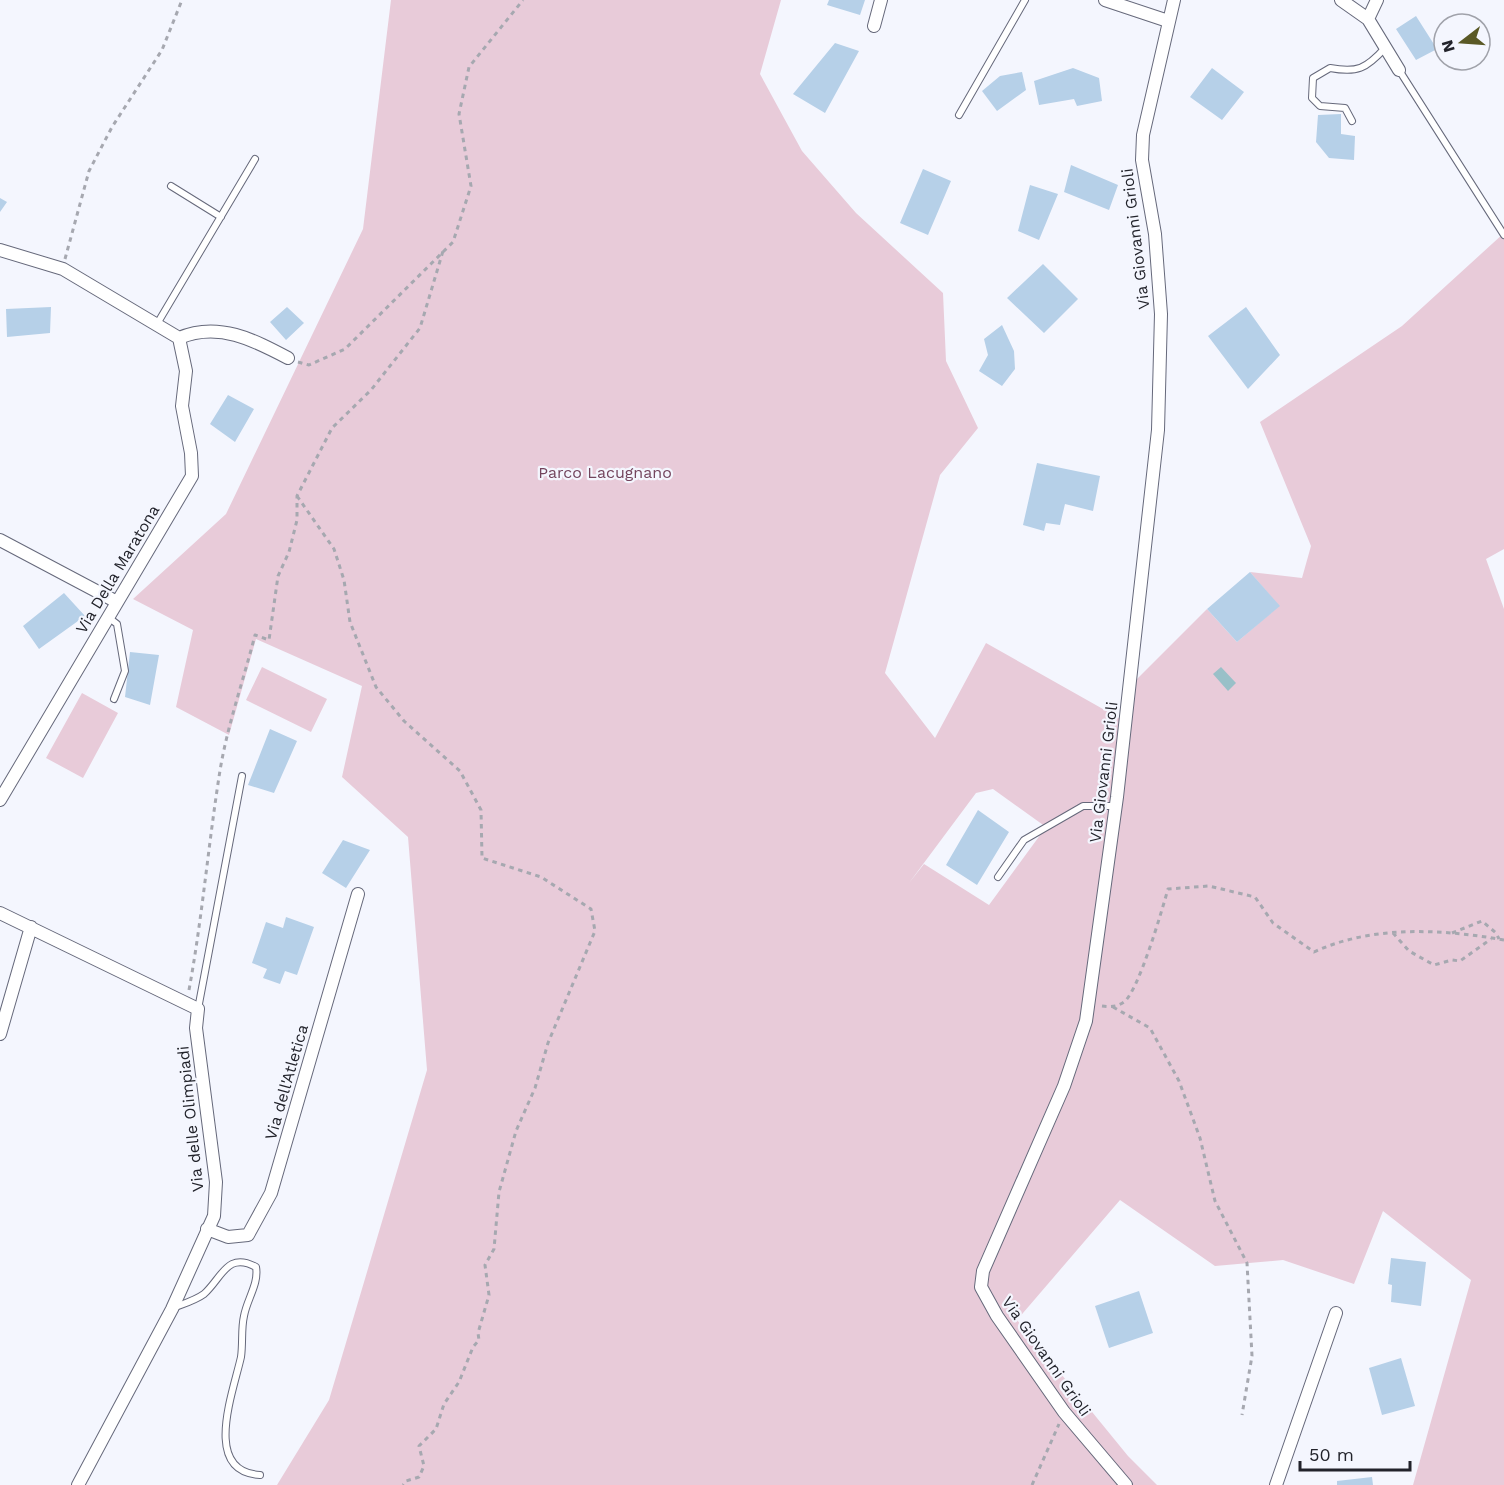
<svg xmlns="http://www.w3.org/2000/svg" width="1504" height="1485" font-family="'Work Sans',sans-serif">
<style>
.green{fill:#e8cbd9;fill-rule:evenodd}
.water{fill:#99c0c8}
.building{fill:#b6d0e8}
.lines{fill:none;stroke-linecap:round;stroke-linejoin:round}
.lane-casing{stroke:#66697b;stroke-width:8}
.street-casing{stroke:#66697b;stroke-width:14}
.path{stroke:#a6a8b0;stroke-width:3;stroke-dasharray:4.5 4.5;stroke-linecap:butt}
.lane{stroke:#fff;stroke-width:6}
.street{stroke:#fff;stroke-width:12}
.labels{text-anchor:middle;stroke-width:4.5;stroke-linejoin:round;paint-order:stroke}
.street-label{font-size:16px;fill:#22232b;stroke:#f4f6fe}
.park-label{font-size:16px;fill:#73445d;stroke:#f4f6fe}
</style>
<rect width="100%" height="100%" fill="#f4f6fe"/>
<path class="green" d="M391 0H781L760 74 802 151 856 213 943 293 946 361 978 428 940 475 885 673 935 738 986 643 1126 722 1130 686 1207 609 1237 642 1279 606 1250 572 1302 578 1311 546 1260 422 1402 326 1504 233V549L1486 559 1504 609V1485H1413L1471 1280 1383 1211 1354 1284 1283 1260 1215 1266 1120 1200 1017 1320 1128 1456 1157 1485H277L329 1400 427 1070 408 837 342 777 362 686 256 639 229 735 176 707 193 630 133 599 226 514 363 229ZM993 789 1046 827 989 905 924 864 909 883 976 793Z
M262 667 327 699 311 732 246 700Z
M82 693 118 713 83 778 46 758Z"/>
<path class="water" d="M1221 667 1236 683 1228 691 1213 674Z"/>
<path class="building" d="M829 0H865L860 15 827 5Z
M1416 16 1437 49 1416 60 1396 29Z
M835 43 859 51 825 113 793 94Z
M1073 68 1099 78 1102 101 1077 106 1074 99 1039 105 1034 81Z
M1212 68 1244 92 1222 120 1190 97Z
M1022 72 1026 90 997 111 982 91 1000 76Z
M1341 114V134L1355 136 1354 160 1329 158 1316 142 1318 115Z
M1071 165 1118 185 1109 210 1064 192Z
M923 169 951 181 928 235 900 223Z
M1030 185 1058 194 1039 240 1018 231Z
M0 198 7 202 0 212Z
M1043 264 1078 299 1044 333 1007 298Z
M51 307 50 333 7 337 6 309Z
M287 307 304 323 286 340 270 322Z
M1246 307 1280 355 1248 389 1208 336Z
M1002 325 1014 351 1015 369 1002 386 979 371 988 355 984 339Z
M228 395 254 409 235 442 210 424Z
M1037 463 1100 476 1093 511 1065 504 1060 525 1046 523 1044 531 1023 525Z
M1250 572 1280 606 1237 642 1207 609Z
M64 593 85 616 39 649 23 626Z
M130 652 159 655 150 705 125 697Z
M270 729 297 741 274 793 248 785Z
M978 810 1009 832 977 885 946 865Z
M343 840 370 850 346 888 322 873Z
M286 917 314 927 297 975 285 971 280 984 263 978 267 969 252 963 266 922 283 928Z
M1391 1258 1426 1262 1421 1306 1391 1302 1392 1285 1388 1284Z
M1139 1291 1153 1333 1109 1348 1095 1306Z
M1401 1358 1415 1406 1382 1415 1369 1368Z
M1372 1477 1373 1485H1337V1481Z"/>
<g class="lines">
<g class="lane-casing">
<path id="lane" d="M1399 70 1504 235
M959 115 1025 0
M1352 121 1345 108 1320 106 1312 98 1313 78 1330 68C1357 73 1366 69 1385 48
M171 186 221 217
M157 324 255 159
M108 617 117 624 125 671 114 699
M998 877 1024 840 1083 806H1115
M198 1009 242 776
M173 1308C183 1304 196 1300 204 1294 222 1278 227 1251 256 1267 259 1284 247 1299 244 1316 241 1329 243 1343 241 1357 233 1393 202 1472 260 1475"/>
</g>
<g class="street-casing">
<path id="street" d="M1105 0 1168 21
M1341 0 1368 19 1377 0
M1368 19 1399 70
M874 26 881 0
M0 250 63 269 179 338
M179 338C218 321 254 340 288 358
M0 540 117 602
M0 800 192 476 191 453 182 406 186 371 179 338
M0 913 198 1009 196 1028 216 1182 214 1216 172 1309 78 1485
M0 1034 31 927
M207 1229 228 1237 248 1235 271 1193 358 894
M1126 1485 1064 1412 997 1316 981 1287 983 1271 1064 1086 1086 1021 1117 797 1158 430 1161 314 1155 234 1142 160 1143 135 1174 0
M1276 1485 1336 1313"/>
</g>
<path class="path" d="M65 259 89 171 112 127 162 50 182 0
M298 362 309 365 345 349 453 242 471 186 459 114 469 67 523 0
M297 496 334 549 344 580 350 622 376 687 404 721 460 771 481 810 482 858 541 877 591 909 595 931 548 1043 535 1088 516 1131 499 1192 494 1249 485 1265 489 1295 478 1333 479 1340 473 1347 459 1382 444 1404 436 1429 419 1446 424 1466 419 1477 406 1481 403 1485
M1393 933 1409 951 1434 965 1452 960 1460 961 1491 939
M1452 933 1482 921 1496 933 1499 939
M189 990C202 919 208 848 219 777 226 729 243 682 255 635L269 640 278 576 289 552 297 520V496L332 428 371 390 420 328 443 251
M1102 1006C1110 1007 1117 1007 1124 1002 1139 990 1162 910 1168 889L1209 886 1255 897 1273 923 1314 952C1372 925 1442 929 1504 940
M1113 1007 1150 1028 1179 1081 1200 1138 1215 1201 1247 1263 1252 1356 1242 1415
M1032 1485 1059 1424"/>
<use href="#lane" class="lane"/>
<use href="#street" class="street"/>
</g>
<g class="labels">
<g class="street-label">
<text transform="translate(1135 239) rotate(-97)" y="6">Via Giovanni Grioli</text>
<text transform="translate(117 569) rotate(-59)" y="6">Via Della Maratona</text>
<text transform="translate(1103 772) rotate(-83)" y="6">Via Giovanni Grioli</text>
<text transform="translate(286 1082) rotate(-74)" y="6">Via dell'Atletica</text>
<text transform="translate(190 1119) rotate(-96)" y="6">Via delle Olimpiadi</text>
<text transform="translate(1047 1356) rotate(55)" y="6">Via Giovanni Grioli</text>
</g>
<g class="park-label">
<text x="605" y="478">Parco Lacugnano</text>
</g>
</g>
<g transform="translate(1462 42) rotate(253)"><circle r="28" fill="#f4f6fe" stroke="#a0a2aa" stroke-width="1.5"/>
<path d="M0-4.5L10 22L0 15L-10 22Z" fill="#5a5926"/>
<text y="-9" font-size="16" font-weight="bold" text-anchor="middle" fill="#22232b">N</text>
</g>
<path d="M1300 1461v9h110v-9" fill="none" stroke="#22232b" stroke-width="3"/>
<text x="1309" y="1461" font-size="18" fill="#22232b" stroke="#f4f6fe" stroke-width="4.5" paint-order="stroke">50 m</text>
</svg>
